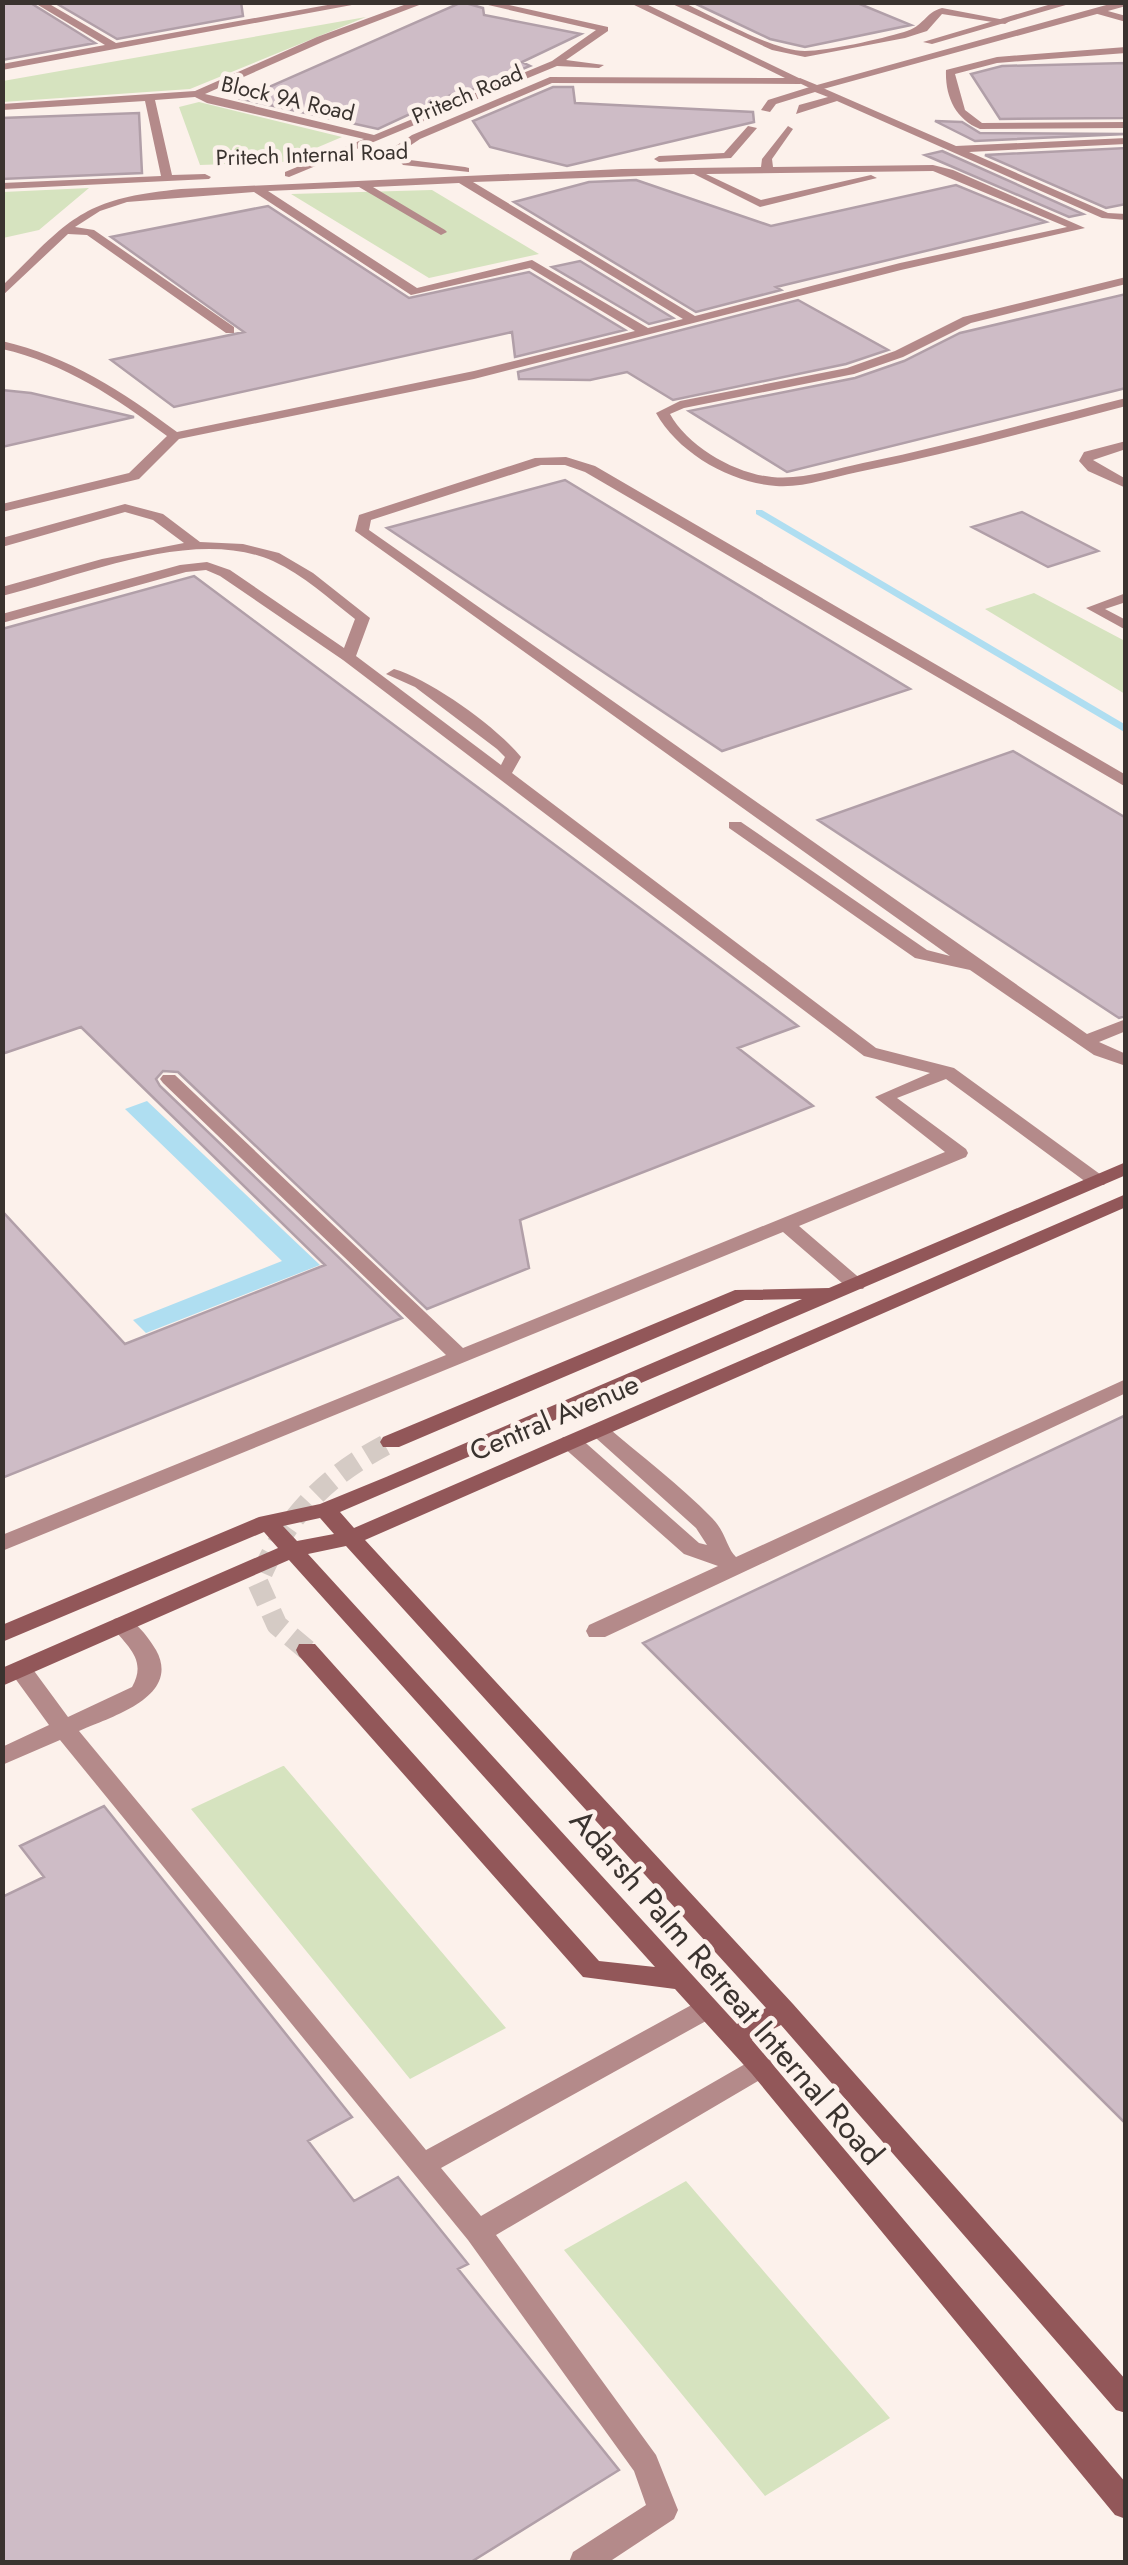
<svg xmlns="http://www.w3.org/2000/svg" width="1128" height="2565" font-family="Jost,sans-serif">
<style>
.green{fill:#d6e3bf}
.water{fill:#afdef1}
.lines{fill:none;stroke-linecap:round;stroke-linejoin:round}
.stream{fill:#afdef1;fill-rule:evenodd}
.building{fill:#cebcc6;stroke:#b19fa8;stroke-width:2.5}
.secondary-tunnel{stroke:#d5cbc5;stroke-width:21;stroke-dasharray:21 11;stroke-linecap:butt}
.lane{fill:#b48a8a;fill-rule:evenodd}
.street{fill:#b48a8a;fill-rule:evenodd}
.secondary{fill:#925759;fill-rule:evenodd}
.labels{text-anchor:middle;stroke-width:9;stroke-linejoin:round;paint-order:stroke}
.far-street-label{font-size:22px;fill:#3a332f;stroke:#fcf1eb}
.street-label{font-size:28px;fill:#3a332f;stroke:#fcf1eb}
.near-street-label{font-size:32px;fill:#3a332f;stroke:#fcf1eb}
</style>
<rect width="100%" height="100%" fill="#fcf1eb"/>
<path class="green" d="M366 17 190 89 3 102V81Z
M199 102 342 137 283 162 200 165 179 107Z
M89 188 39 230 3 238V192Z
M432 190 539 254 429 278 291 194Z
M1034 593 1125 641V694L985 609Z
M283 1766H284L506 2028 410 2079 191 1809Z
M686 2181 890 2418 765 2496 564 2250Z"/>
<path class="water" d="M147 1101 320 1265 146 1333 133 1320 282 1261 125 1109Z"/>
<g class="lines">
<path class="stream" d="M756 510H762L1126 725V733L756 514Z"/>
</g>
<path class="building" d="M2 2H29L95 43 2 60Z
M54 2H241L243 16 117 39Z
M462 2 483 8 484 15 581 34 522 62 530 66 457 96 455 93 378 129 242 99Z
M692 2H855L911 25 805 47 770 39Z
M1126 63V118L1000 119 971 74 1002 66Z
M553 87H573L575 103 753 112 754 122 567 166 490 147 473 121Z
M139 113 142 173 2 179V118Z
M935 121 962 122 980 133 1126 134 975 141Z
M1126 148V204L1106 208 985 155Z
M942 151 1083 214 1069 217 925 155Z
M636 180 771 226 956 185 1046 222 776 287 781 290 696 312 514 202 589 182Z
M268 206 409 298 529 272 625 330 515 357 512 332 174 407 111 360 244 332 111 237Z
M580 261 673 318 649 324 552 267Z
M1126 294V388L787 472 689 411 855 378 904 361 960 333Z
M798 300 888 350 846 364 673 400 627 372 590 380 519 379 518 372Z
M2 390 31 393 134 417 2 447Z
M565 480 910 689 722 751 387 528Z
M1022 512 1098 551 1048 567 972 527Z
M194 576 798 1026 738 1048 813 1106 520 1220 529 1268 427 1309 178 1072 163 1071 156 1079 160 1086 402 1318 2 1478V1211L125 1344 325 1265 81 1027 2 1054V629Z
M1013 751 1126 818V1016L1119 1018 818 820Z
M1126 1415V2124L643 1643Z
M104 1806 352 2117 308 2141 354 2201 398 2177 468 2264 458 2269 619 2470 471 2562H2V1897L44 1877 20 1846Z"/>
<g class="lines">
<path class="secondary-tunnel" d="M307 1650 277 1625 258 1583C285 1516 327 1475 391 1442"/>
<path class="lane" d="M33 2H46L116 43 344 2H368L2 70V64L105 45Z
M412 2H427L325 41 205 94 374 135 552 61 596 30 475 2H496L608 27V31L566 60 604 65 599 68 557 66 289 177 285 176V172L364 139 207 103 195 97 155 100 172 175 205 174 211 177 209 179 2 189V183L161 176 145 101 2 110V104L195 91 317 37Z
M628 2H642L805 81 800 84 552 83 420 139 402 151 410 160 465 167 469 168V172L403 165 390 150 412 135 550 77 785 78Z
M668 2H682C713 16 773 51 805 51 828 51 881 39 904 32 925 26 924 13 942 8L1010 21 1005 24 942 14 927 31 905 38 805 57 772 50Z
M1097 8 1126 16V22L1094 13Z
M1126 47V53L997 63 955 74 965 110 982 123 1126 122V128L980 129C955 119 945 96 946 70L997 57Z
M816 85 956 146 1126 138V144L969 152 1108 213 1126 214V220L1102 218 837 101 796 114 799 105 828 97 815 92 776 104 770 112 761 110 768 100Z
M748 126 757 128 731 158 659 162 654 159 659 156 724 153Z
M788 126 793 129 772 159 773 167 933 165 953 170 1085 228 901 270 474 379 179 439 139 479 2 512V504L129 473 167 436C116 398 65 363 2 349V341C70 357 122 391 177 432L474 371 635 331 530 268 411 295 254 192 127 202 100 211 75 227 94 230 234 327V333H226L87 235 68 234 2 296V286C71 218 81 199 181 189L622 169 761 167 762 159ZM933 171 1067 227 900 263 695 316 473 182 694 174 760 207 877 178 871 175 761 200 706 174ZM459 183 683 319 648 328 532 260 417 288 268 191 359 187 441 235 447 232 445 230 373 187Z
M1126 277V284L971 323 903 357 854 374 684 408 670 414C688 447 736 474 772 477 803 480 834 469 863 463 952 445 1038 420 1126 398V406C1037 429 948 454 858 472 832 477 804 488 776 486 731 483 678 453 656 413L680 401 847 368 895 351 963 317Z
M1126 441V449L1093 460 1126 479V488L1088 471 1079 461 1084 452Z
M566 457 595 466 1126 775V787L585 472 565 465H541L371 520 369 530 1087 1034 1126 1019V1031L1099 1042 1126 1054V1066L1094 1055 970 970 915 958 729 828V822H741L927 950 950 956 355 531 359 515 535 458Z
M125 504 163 514 200 542 243 544 279 553 313 573 370 618 356 656 501 765 505 757 497 749 415 687 386 674 394 669C431 680 497 727 521 757L512 773 876 1048 954 1068 1104 1177 1107 1181 1104 1185H1090L946 1079 897 1098 966 1149 968 1153 966 1157 799 1226 863 1281 866 1285 863 1289H849L783 1232 2 1551V1535L446 1355 163 1083 160 1079 163 1075H175L463 1348 945 1152 875 1097 930 1073 864 1056 343 660 220 576 206 570 186 572 2 623V614L180 565 207 562 230 570 344 648 355 619C329 599 304 575 273 561 194 526 81 576 2 596V587L102 559 184 543 153 520 125 512 2 547V538Z
M1126 593V602L1105 609 1126 620V630L1086 608Z
M1126 1379V1393L605 1637H589L586 1631 589 1625 718 1566 684 1554 563 1447 560 1442 563 1437H579L699 1543 707 1545 696 1528 587 1430 598 1423 605 1425C641 1456 680 1485 712 1518 726 1532 727 1549 736 1557Z
M122 1617C137 1621 148 1637 156 1650 182 1697 110 1717 79 1731L426 2150 697 2002 706 1999 715 2002 719 2009 715 2016 441 2168 481 2216 752 2060 761 2057 770 2060 774 2067 770 2074 496 2235 656 2455 678 2510 674 2519 609 2562H569L573 2552 646 2505 634 2471 468 2240 60 1740 2 1765V1747L49 1725 9 1670 13 1664H29L68 1717 132 1687C148 1659 126 1646 111 1625L114 1619Z"/>
<path class="street" d="M1058 2H1076L932 44 923 42Z
M1117 2H1126V6L816 91 795 81 800 78 817 85Z"/>
<path class="secondary" d="M1126 1162V1175L340 1512 354 1528 1126 1194V1207L365 1540 793 2004 1126 2380V2413L1116 2410 781 2025 752 2040 1126 2483V2519L1115 2515 752 2074 675 1989 583 1977 299 1656 296 1650 299 1644H315L599 1961 655 1967 289 1560 2 1686V1668L278 1548 264 1532 2 1642V1625L259 1517 320 1504 386 1477 802 1299 745 1300 399 1447H383L380 1442 383 1437 735 1290 829 1288ZM320 1518 334 1534 297 1541 283 1526ZM346 1546 766 2008 737 2024 308 1554Z"/>
</g>
<g class="labels">
<g class="far-street-label">
<text transform="translate(467 94) rotate(-23)" y="8">Pritech Road</text>
<text transform="translate(288 98) rotate(13)" y="8">Block 9A Road</text>
<text transform="translate(312 154) rotate(-2)" y="8">Pritech Internal Road</text>
</g>
<g class="street-label">
<text transform="translate(554 1417) rotate(-23)" y="10">Central Avenue</text>
</g>
<g class="near-street-label">
<text transform="translate(727 1987) rotate(49)" y="11">Adarsh Palm Retreat Internal Road</text>
</g>
</g>
<rect width="1128" height="2565" fill="none" stroke="#3a332f" stroke-width="10"/>
</svg>
